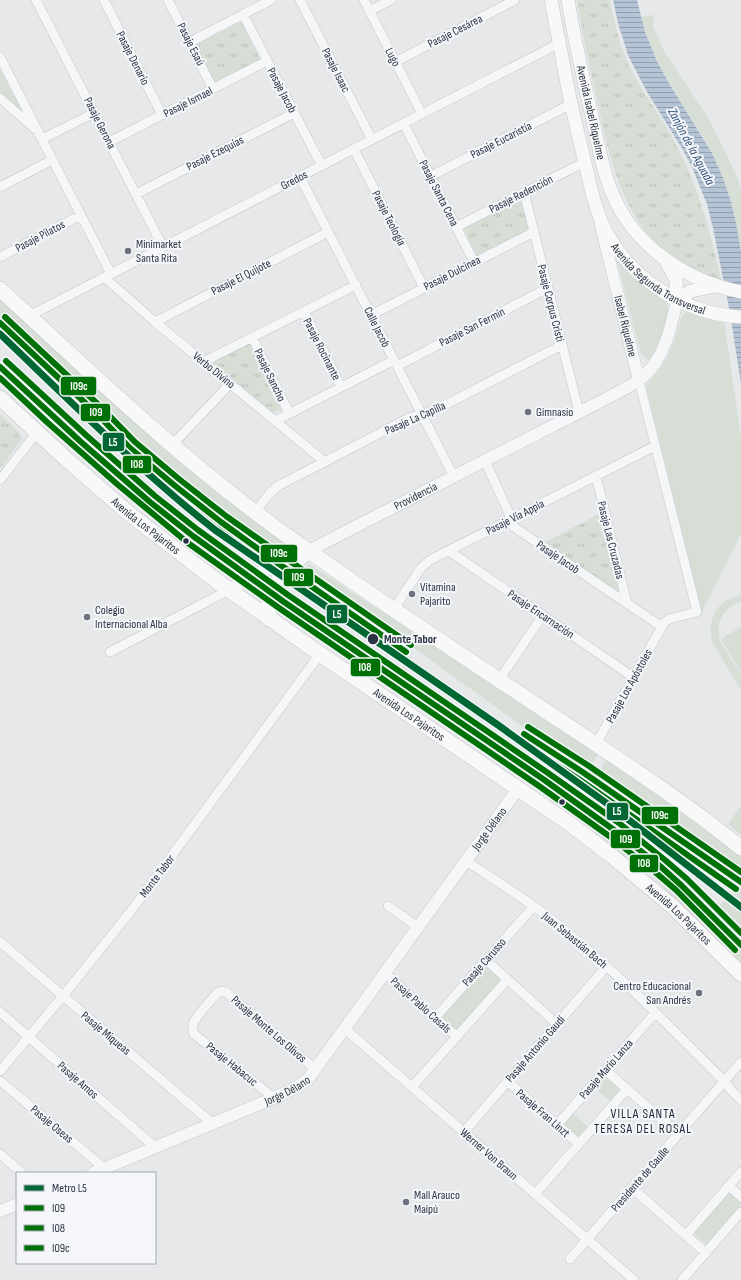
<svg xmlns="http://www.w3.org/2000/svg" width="741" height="1280" font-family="'Sofia Sans Condensed',sans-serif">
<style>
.grass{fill:#d6ded6}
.park{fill:url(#park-tufts)}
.water{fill:url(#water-rules)}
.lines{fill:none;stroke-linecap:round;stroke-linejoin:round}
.minor-casing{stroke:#c4c6c8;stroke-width:10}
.tertiary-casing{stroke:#c4c6c8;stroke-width:13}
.secondary-casing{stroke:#c4c6c8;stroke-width:14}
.primary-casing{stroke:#c2c5c8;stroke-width:16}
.minor{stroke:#f5f6f7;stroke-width:9}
.tertiary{stroke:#f5f6f7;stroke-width:12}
.secondary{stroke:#f8f8f8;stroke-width:13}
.primary{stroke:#f8f8f8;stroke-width:15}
.bus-1-casing{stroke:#f4f6f9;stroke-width:9}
.bus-2-casing{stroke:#f4f6f9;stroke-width:9}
.bus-3-casing{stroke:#f4f6f9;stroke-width:9}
.bus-1{stroke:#007106;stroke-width:6}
.bus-2{stroke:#007106;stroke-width:6}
.bus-3{stroke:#007106;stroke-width:6}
.metro-1-casing{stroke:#f4f6f9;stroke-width:10}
.metro-1{stroke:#063;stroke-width:7}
.poi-dot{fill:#6c737f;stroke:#f4f6f9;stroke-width:1.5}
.bus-dot{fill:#2b3445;stroke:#f4f6f9;stroke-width:1.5}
.labels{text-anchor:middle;stroke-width:4;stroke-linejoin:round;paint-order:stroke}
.street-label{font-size:12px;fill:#2b3445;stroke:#f4f6f9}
.poi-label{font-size:12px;fill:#2b3445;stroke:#f4f6f9;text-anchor:start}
.stop-label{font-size:12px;font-weight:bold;fill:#2b3445;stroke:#f4f6f9;text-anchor:start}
.water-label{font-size:13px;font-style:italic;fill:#34527a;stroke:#f4f6f9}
.neighbourhood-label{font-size:13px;letter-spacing:1px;fill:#1d2536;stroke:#f4f6f9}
.line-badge{stroke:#f4f6f9;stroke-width:1.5}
.badge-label{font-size:11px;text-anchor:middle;font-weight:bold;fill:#fff}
</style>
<defs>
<pattern id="park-tufts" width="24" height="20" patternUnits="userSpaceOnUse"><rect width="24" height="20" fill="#d6ded6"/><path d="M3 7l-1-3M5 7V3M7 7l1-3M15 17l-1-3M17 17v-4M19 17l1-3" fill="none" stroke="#b8bfb9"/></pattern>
<pattern id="water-rules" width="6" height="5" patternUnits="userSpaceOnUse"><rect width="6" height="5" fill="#b4c4d5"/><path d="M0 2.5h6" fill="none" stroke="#93a0af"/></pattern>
</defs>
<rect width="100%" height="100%" fill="#e6e8ea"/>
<path class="grass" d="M655 15 653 19V27L664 51 707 116 722 145 737 177 741 189V251C735 217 728 186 713 155 701 130 683 108 670 84 658 63 648 40 640 17Z
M0 67 25 114 0 92Z
M616 256 647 288 667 303 669 311 663 337 657 353 648 360 641 354Z
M0 296 299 548 282 556 229 519 98 410 0 315Z
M689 312 704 317 724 321 741 437V534L702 612 646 386C669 362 673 347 682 316L685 313Z
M309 564 373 606 390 614 598 755 586 772 303 568Z
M741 595V602C723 607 715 624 720 641L741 675V690L713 644C706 620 716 600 741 595Z
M741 627V673L721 639Z
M606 760 724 840 741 855V875L703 850 596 777Z
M741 806V835L728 824Z
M602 820 633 847 683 886 741 945V967L653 877 594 832Z
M737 886 741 889V929L719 906Z
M487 964 503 978 457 1030 441 1016Z
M606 1074 623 1089 611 1102 594 1087Z
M572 1112 588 1127 580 1136H575L564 1125V1120Z
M729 1192 741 1203V1207L707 1245 692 1232Z"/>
<path class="park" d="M577 0H610C615 26 621 52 634 75 648 100 665 122 678 148 699 190 711 234 721 280 716 278 711 277 706 276 696 272 682 265 674 259 621 221 609 155 596 95 589 64 582 32 577 0Z
M241 22 261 61 215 84 195 45Z
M521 199 529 232 478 257 463 228Z
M250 343 281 409 274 413 210 363Z
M0 414 16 429 22 439 0 469Z
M599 514 620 595 544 543Z"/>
<path class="water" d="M613 0H637L645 32 657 61 670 85 712 153 723 178 731 202 736 223 741 252V384L730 313 713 228 707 204 692 167 683 150 647 92 628 55 618 23Z"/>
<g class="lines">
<g class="minor-casing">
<path id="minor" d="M36 0 163 247
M104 0 162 115
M168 0 213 89
M300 0 372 140
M364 0 422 114
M369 11 391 0
M243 14 322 166
M190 42 271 0
M0 57 111 274
M395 62 515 0
M0 98 35 129
M404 124 474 262
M42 139 94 113
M109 142 267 61
M354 149 424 288
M431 176 571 104
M300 177 454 477
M0 187 52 160
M524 192 579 412
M136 194 294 113
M456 227 585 162
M0 257 81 215
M104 277 155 322 325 462
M304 311 341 387
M371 315 534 232
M29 316 558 44
M155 322 328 232
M252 337 289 413
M203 362 356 285
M397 366 548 288
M275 421 394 360
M172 445 230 384
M485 461 509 513 512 524 514 527 662 627
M596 476 627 603
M0 480 37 432
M255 512 270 493 278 486 409 418 433 411 562 345
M449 551 633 677
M394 609 421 568 430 560 655 446
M110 652 229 590
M499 680 543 615
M596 744 664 623 669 619 697 612 639 381
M466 861C496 881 528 900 556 923 616 971 670 1027 725 1082L731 1090 741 1100
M388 906 418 927
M0 942 213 1124
M486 960 557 1024
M385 973 457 1037
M0 1012 156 1148
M435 1018 534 906
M344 1028 634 1280
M605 1070 679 1134
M0 1071 63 996 134 907 320 654
M0 1081 104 1168
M507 1081 579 1144
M412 1087 507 980
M274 1098 194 1034C193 1030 192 1028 193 1024 196 1016 211 1000 217 993L222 991 226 992 315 1069
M557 1125 655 1013
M464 1132 606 967
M0 1154 22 1173
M729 1186 741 1197
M632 1188 706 1253
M535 1194 627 1089
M686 1235 741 1172
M570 1259 741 1062
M682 1280 741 1212"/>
</g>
<g class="tertiary-casing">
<g id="tertiary">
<path id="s1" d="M601 226 639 381"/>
<path id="s2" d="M229 590 249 578 308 551 617 393C626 388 636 383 644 376 665 357 671 327 677 300"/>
<path id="s3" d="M93 1173 274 1098 295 1088 308 1079 518 789"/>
<path d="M0 1211 17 1204"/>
</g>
</g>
<g class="secondary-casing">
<g id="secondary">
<path id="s4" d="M551 0 571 104 593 197C597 209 600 221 606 231 632 281 686 314 741 317"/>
<path id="s5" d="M568 0C574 39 583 77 592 116 598 142 602 170 613 195 635 247 687 281 741 292"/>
<path d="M666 261 676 280 677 300"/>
<path d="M677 300 691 291 716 286"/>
</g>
</g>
<g class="primary-casing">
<g id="primary">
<path d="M0 289C99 381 198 475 310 552 397 613 485 671 573 729 630 767 689 805 741 848"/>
<path id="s6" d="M0 398 65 458 127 512 218 582 320 654 570 824 613 857 672 906 741 974"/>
<path d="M269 619C264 587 287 570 308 551"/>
</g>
</g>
<use href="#minor" class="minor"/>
<use href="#tertiary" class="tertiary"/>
<use href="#secondary" class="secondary"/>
<use href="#primary" class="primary"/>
<g class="bus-1-casing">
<path id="bus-1" d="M0 323 97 414 130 448 174 485 221 522 279 564 406 652
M0 367 81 442 150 502 193 536 284 602 543 779 614 830 660 866 681 885 741 945
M524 734 584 773 741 882"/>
</g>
<g class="bus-2-casing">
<path id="bus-2" d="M0 334 91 420 125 454 169 491 216 528 274 570 401 659
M0 378 48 423 117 484 188 543 279 608 539 786 609 836 655 872 676 890 735 950
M520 741 580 780 736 889"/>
</g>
<g class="bus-3-casing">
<path id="bus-3" d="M5 317 102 408 135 442 179 479 226 516 284 557 411 645
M6 361 87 436 155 496 198 530 288 595 548 773 619 823 665 860 687 879 741 933
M528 727 589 766 741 872"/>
</g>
<use href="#bus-1" class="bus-1"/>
<use href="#bus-2" class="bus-2"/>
<use href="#bus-3" class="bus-3"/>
<g class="metro-1-casing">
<path id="metro-1" d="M0 334C70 401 139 470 215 530L498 725 616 810 741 907"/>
</g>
<use href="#metro-1" class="metro-1"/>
</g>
<g class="poi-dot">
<circle cx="128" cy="251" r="4"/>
<circle cx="528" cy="412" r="4"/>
<circle cx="412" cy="594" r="4"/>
<circle cx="87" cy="617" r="4"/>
<circle cx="699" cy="993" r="4"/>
<circle cx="406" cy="1202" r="4"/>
</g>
<g class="bus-dot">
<circle cx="186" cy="541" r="3.5"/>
<circle cx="373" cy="639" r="6"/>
<circle cx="562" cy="802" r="3.5"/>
</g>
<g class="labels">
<g class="street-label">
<text transform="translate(455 31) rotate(-27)" y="4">Pasaje Cesárea</text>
<text transform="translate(191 44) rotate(63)" y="4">Pasaje Esaú</text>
<text transform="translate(393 57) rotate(63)" y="4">Lugo</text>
<text transform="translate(133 58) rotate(63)" y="4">Pasaje Denario</text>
<text transform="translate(336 70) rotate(63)" y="4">Pasaje Isaac</text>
<text transform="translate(282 90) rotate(62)" y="4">Pasaje Jacob</text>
<text transform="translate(188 102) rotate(-27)" y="4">Pasaje Ismael</text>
<text dy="4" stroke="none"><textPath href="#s5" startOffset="115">Avenida Isabel Riquelme</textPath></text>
<text transform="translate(100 123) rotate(63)" y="4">Pasaje Gerona</text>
<text transform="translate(501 140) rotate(-27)" y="4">Pasaje Eucaristía</text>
<text transform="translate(215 153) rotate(-27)" y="4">Pasaje Ezequías</text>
<text transform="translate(294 180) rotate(-27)" y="4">Gredos</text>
<text transform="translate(439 193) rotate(63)" y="4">Pasaje Santa Cena</text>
<text transform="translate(521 194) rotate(-27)" y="4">Pasaje Redención</text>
<text transform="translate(389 218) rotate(63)" y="4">Pasaje Teología</text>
<text transform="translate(40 236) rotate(-28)" y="4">Pasaje Pilatos</text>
<text transform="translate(452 273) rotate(-27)" y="4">Pasaje Dulcinea</text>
<text dy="4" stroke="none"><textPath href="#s4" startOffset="311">Avenida Segunda Transversal</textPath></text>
<text transform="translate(241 277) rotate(-27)" y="4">Pasaje El Quijote</text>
<text transform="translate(551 303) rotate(76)" y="4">Pasaje Corpus Cristi</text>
<text dy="4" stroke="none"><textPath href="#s1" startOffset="103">Isabel Riquelme</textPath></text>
<text transform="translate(377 327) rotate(63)" y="4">Calle Jacob</text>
<text transform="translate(472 327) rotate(-27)" y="4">Pasaje San Fermín</text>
<text transform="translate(322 349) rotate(63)" y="4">Pasaje Rocinante</text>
<text transform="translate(214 370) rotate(39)" y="4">Verbo Divino</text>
<text transform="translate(270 375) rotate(64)" y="4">Pasaje Sancho</text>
<text transform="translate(415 418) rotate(-24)" y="4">Pasaje La Capilla</text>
<text dy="4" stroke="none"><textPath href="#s2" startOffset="209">Providencia</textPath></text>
<text transform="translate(515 517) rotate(-27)" y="4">Pasaje Vía Appia</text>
<text dy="4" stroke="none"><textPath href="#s6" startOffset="194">Avenida Los Pajaritos</textPath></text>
<text transform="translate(611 540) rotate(76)" y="4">Pasaje Las Cruzadas</text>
<text transform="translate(558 557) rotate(34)" y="4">Pasaje Jacob</text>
<text transform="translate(541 614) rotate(34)" y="4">Pasaje Encarnación</text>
<text transform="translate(629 686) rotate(-61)" y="4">Pasaje Los Apóstoles</text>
<text dy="4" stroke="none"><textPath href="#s6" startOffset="518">Avenida Los Pajaritos</textPath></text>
<text dy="4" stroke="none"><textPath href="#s3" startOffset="544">Jorge Délano</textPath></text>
<text transform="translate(157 876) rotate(-53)" y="4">Monte Tabor</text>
<text dy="4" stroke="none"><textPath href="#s6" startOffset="854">Avenida Los Pajaritos</textPath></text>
<text transform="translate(575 940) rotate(40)" y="4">Juan Sebastián Bach</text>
<text transform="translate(484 962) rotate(-49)" y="4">Pasaje Carusso</text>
<text transform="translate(421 1005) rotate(42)" y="4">Pasaje Pablo Casals</text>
<text transform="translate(269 1029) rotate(41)" y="4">Pasaje Monte Los Olivos</text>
<text transform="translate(106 1033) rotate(40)" y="4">Pasaje Miqueas</text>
<text transform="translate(535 1049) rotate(-49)" y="4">Pasaje Antonio Gaudí</text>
<text transform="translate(232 1064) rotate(39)" y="4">Pasaje Habacuc</text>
<text transform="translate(606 1069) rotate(-49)" y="4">Pasaje Mario Lanza</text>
<text transform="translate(78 1080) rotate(41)" y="4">Pasaje Amos</text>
<text dy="4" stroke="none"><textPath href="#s3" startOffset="211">Jorge Délano</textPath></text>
<text transform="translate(543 1113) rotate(41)" y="4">Pasaje Fran Linzt</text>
<text transform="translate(52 1124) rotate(40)" y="4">Pasaje Oseas</text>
<text transform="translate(489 1154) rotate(41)" y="4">Werner Von Braun</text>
<text transform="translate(640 1179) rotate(-49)" y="4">Presidente de Gaulle</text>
</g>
<g class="poi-label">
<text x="136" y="248">Minimarket<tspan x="136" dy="14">Santa Rita</tspan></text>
<text x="536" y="416">Gimnasio</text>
<text x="420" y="591">Vitamina<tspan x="420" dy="14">Pajarito</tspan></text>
<text x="95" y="614">Colegio<tspan x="95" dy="14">Internacional Alba</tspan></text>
<text x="691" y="990" text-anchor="end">Centro Educacional<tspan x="691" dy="14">San Andrés</tspan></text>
<text x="414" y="1199">Mall Arauco<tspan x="414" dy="14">Maipú</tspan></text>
</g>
<g class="stop-label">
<text x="384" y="643">Monte Tabor</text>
</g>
<g class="water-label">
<text transform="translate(692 146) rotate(62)" y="5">Zanjón de la Aguada</text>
</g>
<g class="neighbourhood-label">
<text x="643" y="1118">VILLA SANTA<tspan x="643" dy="15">TERESA DEL ROSAL</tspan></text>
</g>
</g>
<g class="line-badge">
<rect x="60" y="376" width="37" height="20" rx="4" fill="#007106"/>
<rect x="80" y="403" width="31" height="19" rx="4" fill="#007106"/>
<rect x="102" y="432" width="23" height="20" rx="4" fill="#063"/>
<rect x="122" y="455" width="30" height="19" rx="4" fill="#007106"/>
<rect x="260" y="544" width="38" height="19" rx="4" fill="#007106"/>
<rect x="283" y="568" width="31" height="19" rx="4" fill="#007106"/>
<rect x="326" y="604" width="22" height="20" rx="4" fill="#063"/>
<rect x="350" y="658" width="31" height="19" rx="4" fill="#007106"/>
<rect x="606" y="802" width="23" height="19" rx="4" fill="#063"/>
<rect x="641" y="806" width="38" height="19" rx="4" fill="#007106"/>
<rect x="610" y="829" width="31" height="20" rx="4" fill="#007106"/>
<rect x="629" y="854" width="30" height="19" rx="4" fill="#007106"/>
</g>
<g class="badge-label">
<text x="79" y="390">I09c</text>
<text x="96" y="416">I09</text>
<text x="113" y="446">L5</text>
<text x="137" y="468">I08</text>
<text x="279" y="557">I09c</text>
<text x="298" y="581">I09</text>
<text x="337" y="618">L5</text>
<text x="365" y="671">I08</text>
<text x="617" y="815">L5</text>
<text x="660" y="819">I09c</text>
<text x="626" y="843">I09</text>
<text x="644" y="867">I08</text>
</g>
<rect x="16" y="1172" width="140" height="92" fill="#f4f6f9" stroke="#a4a8b1"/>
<rect x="24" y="1185" width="20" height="6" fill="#006633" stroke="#a4a8b1"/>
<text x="52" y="1192" font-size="12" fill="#2b3445">Metro L5</text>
<rect x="24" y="1205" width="20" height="6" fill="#007106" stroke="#a4a8b1"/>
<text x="52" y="1212" font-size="12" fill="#2b3445">I09</text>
<rect x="24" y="1225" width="20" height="6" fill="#007106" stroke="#a4a8b1"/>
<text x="52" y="1232" font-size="12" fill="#2b3445">I08</text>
<rect x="24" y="1245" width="20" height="6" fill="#007106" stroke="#a4a8b1"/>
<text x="52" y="1252" font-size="12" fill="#2b3445">I09c</text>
</svg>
